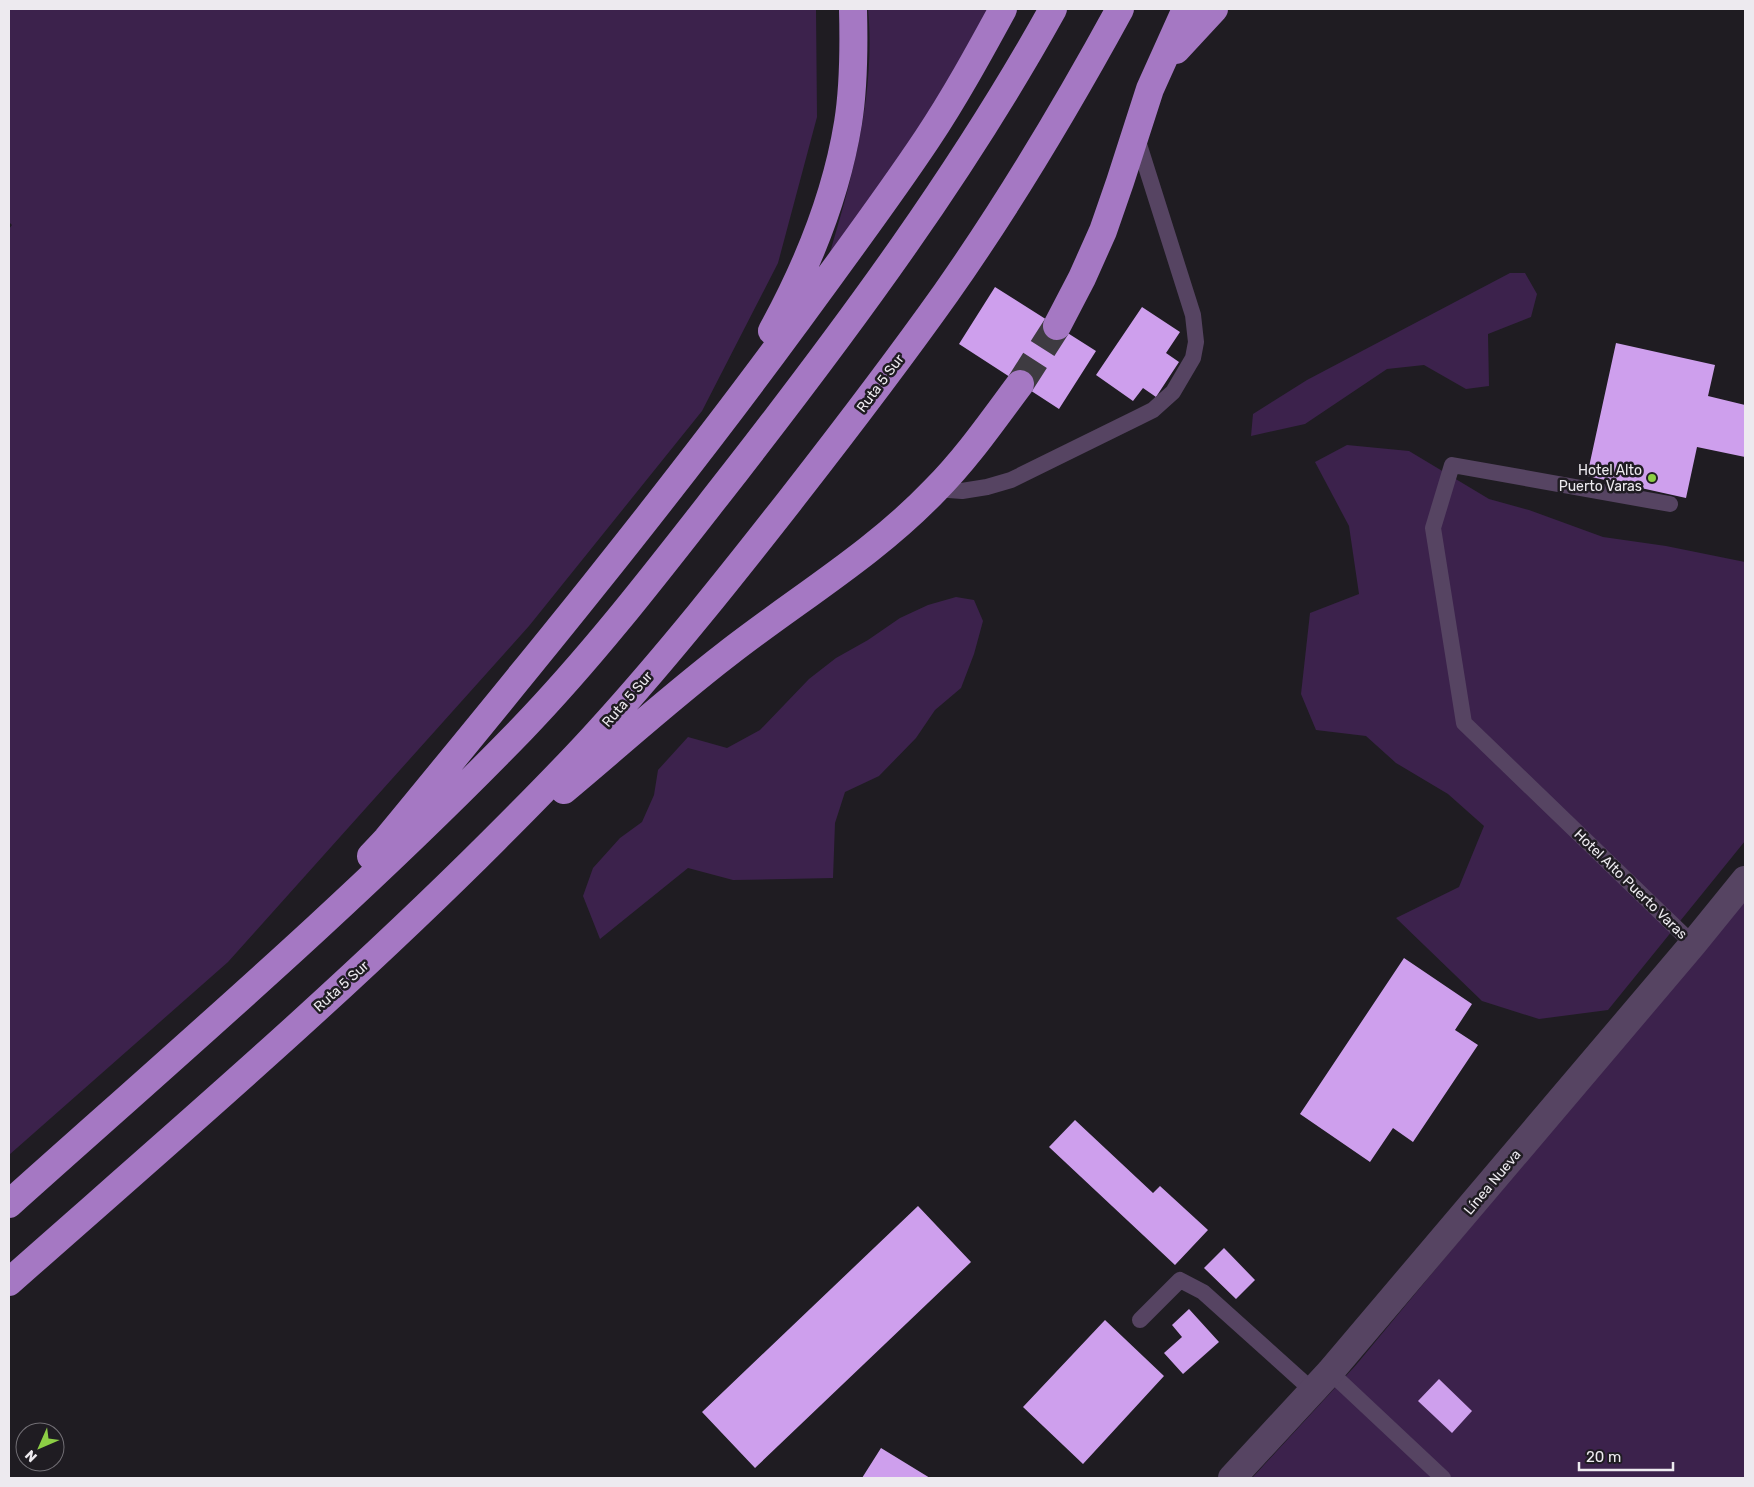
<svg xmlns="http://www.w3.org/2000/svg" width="1754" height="1487" font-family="Rubik,sans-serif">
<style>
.green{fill:#3c224c}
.building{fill:#ce9fed}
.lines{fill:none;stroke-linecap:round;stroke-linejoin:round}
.motorway-tunnel{stroke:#3e3b41;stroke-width:28;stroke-dasharray:28 14;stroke-linecap:butt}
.service{stroke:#564462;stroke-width:16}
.tertiary{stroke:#564462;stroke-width:28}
.motorway{stroke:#a578c3;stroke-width:28}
.poi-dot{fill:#8cce45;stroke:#1f1c22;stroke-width:2}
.labels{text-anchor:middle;stroke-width:5;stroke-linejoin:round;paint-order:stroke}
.street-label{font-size:14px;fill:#edeaef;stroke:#1f1c22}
.poi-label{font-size:14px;fill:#edeaef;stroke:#1f1c22;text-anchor:end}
</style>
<rect width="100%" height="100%" fill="#1f1c22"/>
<path class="green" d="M9 9H816L817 117 778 263 702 411 529 626 228 962 9 1155V229L12 225 9 222Z
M868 9H988L909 150 828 259C852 179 876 94 868 9Z
M1510 273H1525L1537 294 1531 317 1488 334 1489 386 1466 389 1424 365 1387 369 1305 424 1251 436 1253 414 1307 380Z
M1347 445 1409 451 1489 499 1529 510 1603 537 1666 546 1745 562V841L1608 1010 1539 1019 1482 1001 1396 918 1459 887 1484 826 1448 794 1396 763 1366 736 1316 730 1301 694 1310 613 1359 594 1349 526 1315 462Z
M956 597 974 600 983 621 974 654 961 688 935 710 916 738 879 776 845 792 835 823 833 878 733 880 688 868 600 939 583 896 593 868 620 838 642 822 654 795 658 770 688 737 727 748 760 730 809 679 836 658 868 640 900 618 928 605Z
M1745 896V1478H1252L1356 1365Z"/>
<path class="building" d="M995 287 1096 351 1059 409 959 344Z
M1142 307 1180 332 1166 353 1179 362 1156 397 1143 388 1133 401 1096 375Z
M1616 343 1715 365 1708 396 1745 405V457L1697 447 1686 498 1587 476Z
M1404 958 1472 1004 1455 1030 1478 1045 1413 1142 1393 1128 1370 1162 1300 1114Z
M1075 1120 1153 1193 1160 1186 1208 1230 1175 1265 1049 1147Z
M918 1206 971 1262 755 1468 702 1412Z
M1224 1248 1255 1280 1236 1299 1204 1268Z
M1189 1309 1219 1342 1183 1374 1164 1353 1182 1337 1172 1325Z
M1105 1320 1164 1376 1083 1464 1023 1407Z
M1439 1379 1472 1411 1452 1433 1418 1401Z
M881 1448 930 1478H862Z"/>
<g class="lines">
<path class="motorway-tunnel" d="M1020 384 1057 326"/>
<path class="service" d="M936 489 962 491 987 487 1011 480 1139 417 1153 410 1173 392 1193 358 1196 342 1193 315 1136 135
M1670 504 1452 465 1433 528 1464 723 1693 944
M1140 1320 1180 1280 1203 1292 1313 1391
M1330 1372 1443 1478"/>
<path class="tertiary" d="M1232 1478 1330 1372 1693 944 1745 880"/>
<path class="motorway" d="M1176 50 1214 9
M1057 326 1082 278 1103 231 1120 182 1150 89 1186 9
M772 331C807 267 836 197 848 123 854 86 854 47 853 9
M564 790C618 745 671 697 727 654 796 600 874 554 935 490 967 458 993 420 1020 384
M371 856 387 839C526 670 665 501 794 325 839 263 885 202 927 139 955 97 979 53 1003 9
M9 1204C182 1049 359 897 521 730 599 649 667 559 736 471 851 323 962 173 1053 9
M9 1282C173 1137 340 994 495 839 531 803 568 766 602 728 669 654 731 576 792 498 845 430 897 362 946 293 1010 202 1067 106 1120 9"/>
</g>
<circle class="poi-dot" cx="1652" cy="478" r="5"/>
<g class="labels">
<g class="street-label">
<text transform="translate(880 383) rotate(-53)" y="5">Ruta 5 Sur</text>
<text transform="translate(627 699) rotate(-49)" y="5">Ruta 5 Sur</text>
<text transform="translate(1631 884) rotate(44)" y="5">Hotel Alto Puerto Varas</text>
<text transform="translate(341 986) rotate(-42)" y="5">Ruta 5 Sur</text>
<text transform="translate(1492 1182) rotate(-50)" y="5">Línea Nueva</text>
</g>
<g class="poi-label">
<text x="1642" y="475">Hotel Alto<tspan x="1642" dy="16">Puerto Varas</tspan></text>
</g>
</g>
<rect width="1754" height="1487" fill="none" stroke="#edeaef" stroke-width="20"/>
<g transform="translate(40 1447) rotate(225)"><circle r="24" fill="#1f1c22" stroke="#716e74"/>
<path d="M0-4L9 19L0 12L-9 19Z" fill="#8cce45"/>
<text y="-8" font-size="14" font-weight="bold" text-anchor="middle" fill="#edeaef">N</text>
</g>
<path d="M1579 1462v8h94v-8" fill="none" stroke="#edeaef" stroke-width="2.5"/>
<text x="1586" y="1462" font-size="15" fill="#edeaef" stroke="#1f1c22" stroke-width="4" paint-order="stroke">20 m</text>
</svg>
